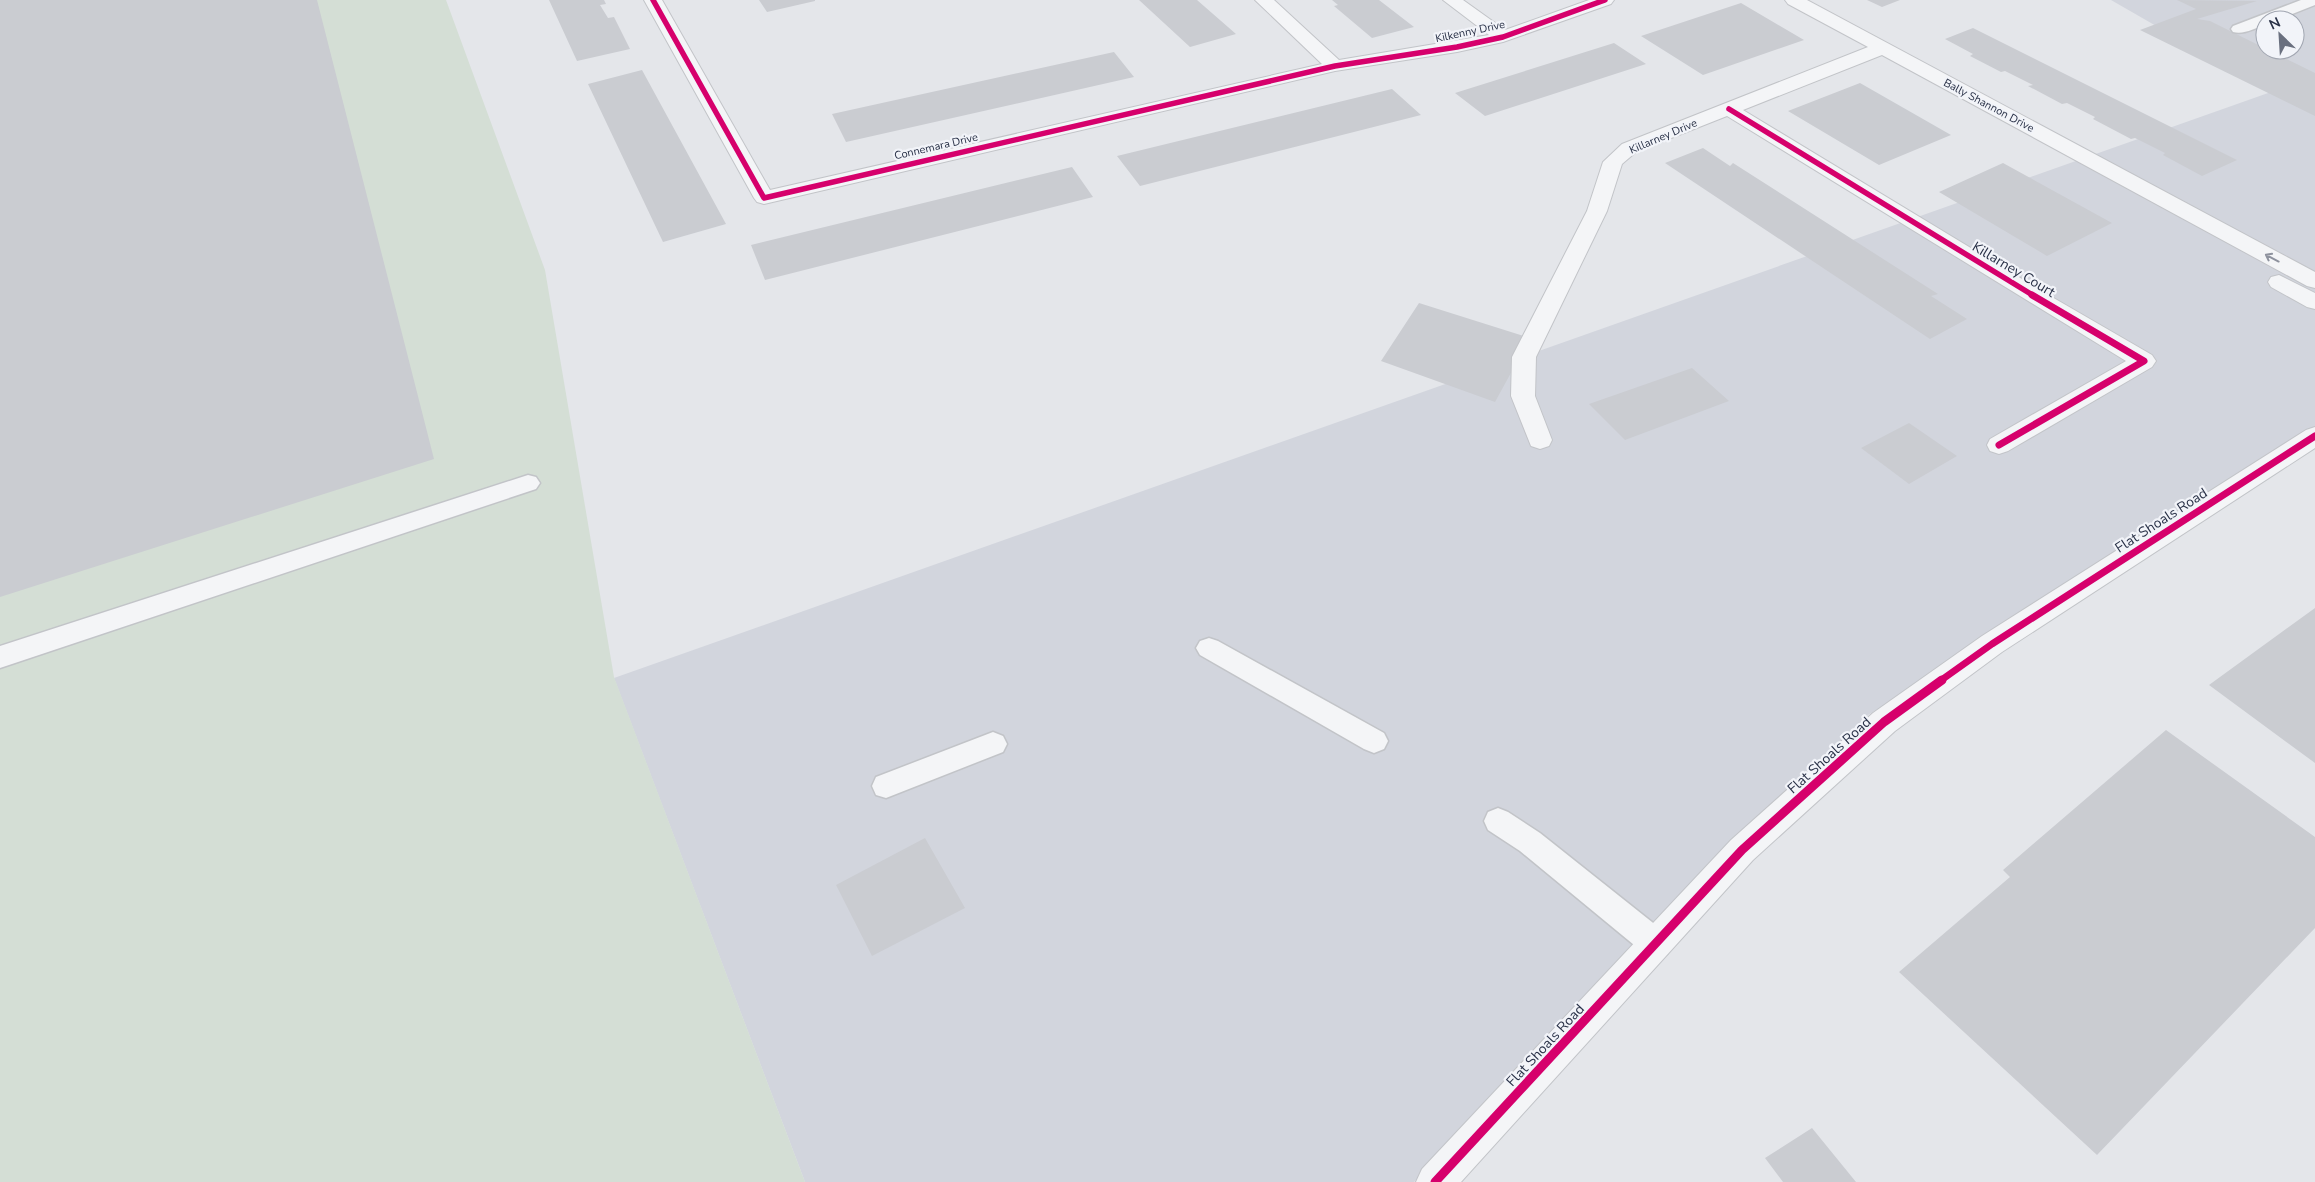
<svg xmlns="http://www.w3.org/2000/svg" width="2315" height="1182" font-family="'Nunito Sans',sans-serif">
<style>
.built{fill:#d2d5dd;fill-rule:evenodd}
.green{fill:#d4ded5}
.building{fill:#caccd1}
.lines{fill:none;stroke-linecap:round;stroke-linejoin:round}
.service-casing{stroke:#c2c4c8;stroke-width:3}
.minor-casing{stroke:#c2c4c8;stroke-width:2}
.tertiary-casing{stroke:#c2c4c8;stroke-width:2}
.service{fill:#f4f5f7;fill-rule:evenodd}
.minor{fill:#f4f5f7;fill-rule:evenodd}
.tertiary{fill:#f4f5f7;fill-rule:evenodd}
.cycleway-far2-casing{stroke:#f2f4f9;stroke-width:8}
.cycleway-far1-casing{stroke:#f2f4f9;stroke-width:10}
.cycleway-casing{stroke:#f2f4f9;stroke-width:12}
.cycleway-far2{stroke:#d6006c;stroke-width:5.5}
.cycleway-far1{stroke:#d6006c;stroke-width:7}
.cycleway{stroke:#d6006c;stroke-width:9}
.oneway{stroke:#8e929e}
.labels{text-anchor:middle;stroke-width:4.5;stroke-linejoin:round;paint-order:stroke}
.far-street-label{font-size:11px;fill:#283046;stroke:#f2f4f9}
.street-label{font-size:14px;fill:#283046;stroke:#f2f4f9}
</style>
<rect width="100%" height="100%" fill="#e4e6ea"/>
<path class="built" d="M2111 0H2315V436L1868 715 1414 1182H805L614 678 2271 92ZM2265 20H2295V50H2265Z"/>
<path class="green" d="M0 0H446L545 270 614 677 805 1182H0Z"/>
<path class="building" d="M0 0H317L434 459 0 597Z
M549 0H604L606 4 600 5 608 18 614 17 630 49 577 61Z
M759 0H815V1L767 12Z
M1139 0H1197L1236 34 1190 47Z
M1332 0H1379L1414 27 1372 38 1334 6 1338 5Z
M1867 0H1900L1882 7Z
M2177 0 2257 1 2197 19 2210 21 2315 73V116L2140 30 2196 9Z
M1741 3 1804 40 1703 75 1641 36Z
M1973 28 2237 160 2202 176 2163 155 2165 153 2135 138 2131 139 2093 119 2095 117 2067 103 2062 104 2028 86 2033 85 2005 71 2001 72 1970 56 1973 54 1945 39Z
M1614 43 1646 64 1485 116 1455 93Z
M1114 52 1134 77 846 142 832 114Z
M642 70 726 224 663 242 588 84Z
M1860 83 1951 135 1879 165 1788 111Z
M1392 89 1421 115 1140 186 1117 156Z
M1703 148 1730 166 1733 163 1938 294 1931 296 1967 319 1930 339 1665 163Z
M2003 163 2112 223 2047 256 1939 192Z
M1072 167 1093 197 765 280 751 245Z
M1419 303 1530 338 1495 402 1381 361Z
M1692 368 1729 401 1625 440 1589 404Z
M1909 423 1957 456 1909 484 1861 448Z
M2315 608V763L2209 685Z
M2166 730 2315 837V928L2097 1155 1899 972 2010 877 2003 870Z
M925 838 965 908 872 956 836 885Z
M1812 1128 1856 1182H1783L1765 1158Z"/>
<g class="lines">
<g class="service-casing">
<path id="service" d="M2301 0H2315V5L2277 20H2265V25C2255 28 2244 35 2233 32L2231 29 2233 26Z
M528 475 536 477 540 483 536 489 0 668V646Z
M1209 638 1218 641 1384 733 1388 741 1384 749 1374 753 1364 749 1200 655 1196 648 1200 641Z
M993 732 1003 736 1007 744 1003 752 886 798 876 795 872 786 876 777Z
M1498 808 1508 812 1540 833 1667 934 1671 944 1667 954 1656 959 1645 954 1520 851 1488 830 1484 821 1488 812Z"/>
</g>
<g class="minor-casing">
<path id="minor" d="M644 0H662L770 190 1322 64 1255 0H1274L1339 60 1489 35 1443 0H1463L1505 30 1589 0H1614L1611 4 1503 42 1457 52 1335 71 764 204 757 202 754 198Z
M1785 0H1807L2315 272V288L2307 286 1882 55 1743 110 2045 293 2152 355 2156 361 2152 367 2008 451 1999 454 1990 451 1987 445 1990 439 2126 361 1727 116 1636 152 1622 164 1607 211 1536 357 1535 396 1552 440 1549 446 1540 449 1531 446 1511 396 1512 357 1587 211 1603 162 1622 144 1868 47 1788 4Z
M2279 275 2315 293V309L2307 307 2271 287 2268 282 2271 277Z"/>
</g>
<g class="tertiary-casing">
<path id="tertiary" d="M2315 427V448L2002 652 1895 731 1753 860 1461 1182H1416L1422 1169 1731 840 1873 713 1982 636 2306 430Z"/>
</g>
<use href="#service" class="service"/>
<use href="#minor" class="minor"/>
<use href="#tertiary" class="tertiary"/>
<g class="cycleway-far2-casing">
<path id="cycleway-far2" d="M653 0 764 198 1335 66 1457 47 1503 37 1605 0
M1729 109 2034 296"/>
</g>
<g class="cycleway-far1-casing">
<path id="cycleway-far1" d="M1999 445 2144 361 2032 295
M1940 681 1992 644 2315 436"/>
</g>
<g class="cycleway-casing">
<path id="cycleway" d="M1435 1182 1742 850 1884 722 1942 680"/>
</g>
<use href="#cycleway-far2" class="cycleway-far2"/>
<use href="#cycleway-far1" class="cycleway-far1"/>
<use href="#cycleway" class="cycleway"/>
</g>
<defs><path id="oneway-shaft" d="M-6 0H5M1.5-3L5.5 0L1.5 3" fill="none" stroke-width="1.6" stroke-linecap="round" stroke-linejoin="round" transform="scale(1.25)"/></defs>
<use class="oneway" href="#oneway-shaft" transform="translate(2272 258) rotate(-152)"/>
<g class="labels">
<g class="far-street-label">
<text transform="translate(1470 31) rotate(-12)" y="4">Kilkenny Drive</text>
<text transform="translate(1989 105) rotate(28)" y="4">Bally Shannon Drive</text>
<text transform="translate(1663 136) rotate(-23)" y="4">Killarney Drive</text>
<text transform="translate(936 146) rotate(-13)" y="4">Connemara Drive</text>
</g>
<g class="street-label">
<text transform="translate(2014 269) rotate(31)" y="5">Killarney Court</text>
<text transform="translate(2161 520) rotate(-33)" y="5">Flat Shoals Road</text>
<text transform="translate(1829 755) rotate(-42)" y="5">Flat Shoals Road</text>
<text transform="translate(1545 1045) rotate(-47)" y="5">Flat Shoals Road</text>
</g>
</g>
<g transform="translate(2280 35) rotate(335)"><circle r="24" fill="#f2f4f9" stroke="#a1a6b1"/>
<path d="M0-4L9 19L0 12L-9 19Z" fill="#6a707f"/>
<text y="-8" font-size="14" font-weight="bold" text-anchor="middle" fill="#283046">N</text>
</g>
</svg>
